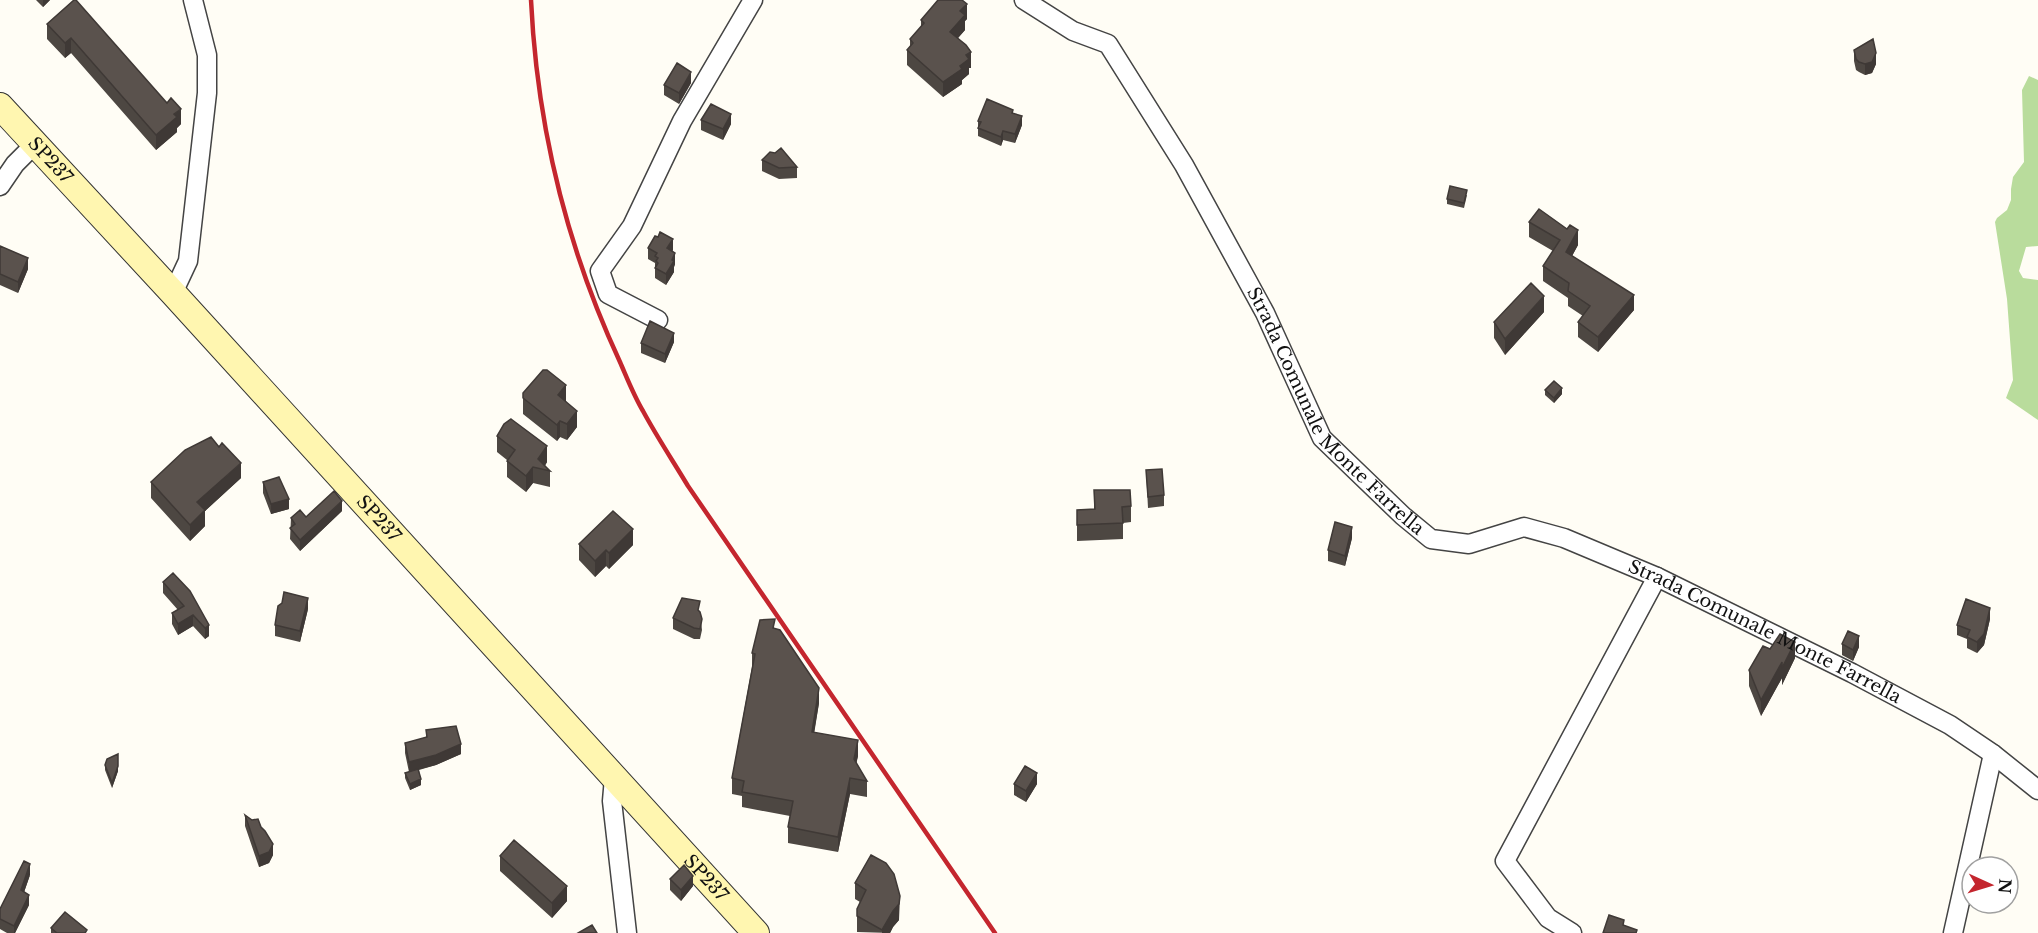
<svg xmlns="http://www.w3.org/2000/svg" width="2038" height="933" font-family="'Libre Baskerville',serif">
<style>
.forest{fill:#b9dc9c}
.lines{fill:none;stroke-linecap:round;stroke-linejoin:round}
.street-casing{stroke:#444;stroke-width:21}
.secondary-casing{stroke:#333;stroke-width:28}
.street{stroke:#fff;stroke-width:18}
.secondary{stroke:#fff6b0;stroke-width:26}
.rail{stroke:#c4262e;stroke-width:4.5}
.wall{fill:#4d4742}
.shaded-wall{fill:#3f3936}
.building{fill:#5a524d;stroke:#3f3936;stroke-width:1.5}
.labels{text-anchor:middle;stroke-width:6;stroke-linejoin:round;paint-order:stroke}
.street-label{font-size:18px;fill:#111;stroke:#fff}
</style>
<rect width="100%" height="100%" fill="#fffdf5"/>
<path class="forest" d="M2029 76 2038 80V246L2026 247 2019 271 2023 278 2038 280V420L2006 398 2013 380 2007 299 1995 222 1997 218 2007 210 2011 200V189L2013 177 2024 162 2022 90Z"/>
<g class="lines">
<g class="street-casing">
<g id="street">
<path id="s1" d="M1024 0 1073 31 1108 44 1184 165 1265 313 1322 438 1403 516 1431 539 1469 544 1524 527 1564 538 1657 577 1852 673 1950 725 1993 754 2038 790"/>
<path d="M0 186 15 164 35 144"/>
<path d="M173 293 188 261 207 93V55L193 0"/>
<path d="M658 320 608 294 600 271 632 226 682 121 753 0"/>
<path d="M614 778 612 801 627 933"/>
<path d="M1572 933 1548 918 1505 861 1657 577"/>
<path d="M1953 933 1993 754"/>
</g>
</g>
<g class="secondary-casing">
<g id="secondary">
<path id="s2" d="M0 106 173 293 756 933"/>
</g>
</g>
<use href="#street" class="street"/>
<use href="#secondary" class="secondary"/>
<path class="rail" d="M531 0C537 126 567 248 620 362 627 378 634 396 643 411 657 437 673 461 688 486L995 933"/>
</g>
<path class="wall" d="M36 0H50L43 7Z
M74 0 181 124 177 128V132L156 150 71 53 65 58 47 39V24Z
M967 19 965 21V30L958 38 971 68H969V74L962 80V84L943 97 907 65V50L910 47V39L921 27V20Z
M1854 50 1876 64 1872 73 1865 75 1859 72 1856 70 1854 61Z
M691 83 679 104 664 95V85Z
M1013 114 1022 125 1015 143 1003 140 1001 146 978 136V121Z
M701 120 731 124 723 140 701 130Z
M775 153 797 167V178L779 179 762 171V160Z
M1467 195 1464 208 1447 204V199Z
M1529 222 1578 245 1572 256 1634 310 1598 352 1578 337V322L1583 316 1568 306V298L1543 281V266L1553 251 1529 237Z
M0 246 28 269 18 293 0 285Z
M648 248 673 250 672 251 675 264 674 267V272L666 285 655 278V263L648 259Z
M1544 312 1505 355 1494 338V322Z
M674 342 665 363 641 353V343Z
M1545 390 1562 394 1554 403 1545 395Z
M523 393 566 401 577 427 567 440 560 437 557 441 523 414Z
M497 436 547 462 545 466 550 471V487L533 483 526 492 507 477V460L497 452Z
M1146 470 1164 495V506L1148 508Z
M241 478 205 511V526L190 541 151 498V482Z
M263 482 289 509 271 514 263 493Z
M1094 490 1131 506V522L1123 523V539L1077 541V510L1094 509Z
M342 511 300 551 290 539 291 518 306 517Z
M1352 538 1345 566 1328 561V550Z
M579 544 633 545 609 569 606 566 595 577 579 560Z
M163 582 190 591 209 636 205 639 193 626 178 635 172 624V613L178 610 163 593Z
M308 609 300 642 275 636V625Z
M700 612 702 630 700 639H694L673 629V618Z
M1990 619 1984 645 1977 653 1967 648V639L1957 635V625Z
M775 629 819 703 814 732 858 756 856 763 867 781V797L850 794 838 852 788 843V827L790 816 742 807V796L732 794V778L752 667V653Z
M1842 644 1859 647 1853 661 1842 655Z
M1795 658 1782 685V678L1761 716 1749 686V670Z
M426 730 461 754 436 765 419 770 421 785 410 790 405 778V773L409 772 405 753V743L426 738Z
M118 754V771L112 788 105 770V765Z
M1014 784H1037L1026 802 1014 795Z
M245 815 261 827 273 855 269 863 259 867 245 826Z
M871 855 899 920 893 927 890 933 857 932V909L860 902 855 899V883Z
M500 856 567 901 552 918 500 871Z
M30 875 24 892 29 905 15 933H7L0 929V909Z
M670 879 693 886 681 901 670 890Z
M51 928 87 933H51Z"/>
<path class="shaded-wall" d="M43 0H50L43 7Z
M967 4V19L965 21V30L950 47V32L960 11Z
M71 38V53L65 58V43Z
M971 52V68H969V74L962 80V84L943 97V82L960 66 966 55Z
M1876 53V64L1872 73 1865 75V64Z
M691 72V83L679 104V93Z
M181 109V124L177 128V132L156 150V135L174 114Z
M731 114V124L723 140V129Z
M1022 116V125L1015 143V134Z
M1003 131V140L1001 146V137Z
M1578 230V245L1566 267V252Z
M673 239V250L667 259V248Z
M675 253V264L674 267V272L666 285V274Z
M28 258V269L18 293V282Z
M1634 295V310L1598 352V337Z
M1544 296V312L1505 355V339Z
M674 333V342L665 363V354Z
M566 385V401L558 411V395Z
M1562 388V394L1554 403V398Z
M577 411V427L567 440V424Z
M560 421V437L557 441V425Z
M547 446V462L542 469 538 459Z
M241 463V478L205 511V526L190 541V525L197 502Z
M533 467V483L526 492V476Z
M289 499V509L271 514V504Z
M342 501V511L300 551V540Z
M1352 527V538L1345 566V556Z
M633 529V545L609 569V553Z
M606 550V566L595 577V561Z
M308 598V609L300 642V631Z
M1990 608V619L1984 645 1977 653V642Z
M193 615V626L178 635V624Z
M209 625V636L205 639V628Z
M1859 636V647L1853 661V650Z
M1795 642V658L1782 685V668Z
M1782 662V678L1761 716V700Z
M819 688V703L812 747V732Z
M858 740V756L854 775V759Z
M461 744V754L436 765 409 772V762Z
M118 766V771L112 788V783Z
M1037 773V784L1026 802V791Z
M850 778V794L838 852V837Z
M421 779V785L410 790V784Z
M273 844V855L269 863 259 867V856Z
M30 864V875L21 901V890Z
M693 876V886L681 901V890Z
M567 886V901L552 918V903Z
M29 895V905L15 933H14V926Z
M900 896 899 920 893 927 890 933H882V930Z"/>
<path class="building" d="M74 0H76L167 103 171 98 181 109 174 114 177 117 156 135 71 38 65 43 47 24Z
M938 0H962L967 4 960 11 965 15 950 32 966 45 971 52 966 55 969 59 960 66 962 69 943 82 907 50 913 43 910 39 924 23 921 20Z
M1873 39 1876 53 1872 62 1865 64 1859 62 1856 59 1854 50Z
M677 63 691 72 679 93 664 85Z
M987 99 1013 110 1012 113 1022 116 1015 134 1003 131 1001 137 978 128 981 122 978 121Z
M711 104 731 114 723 129 701 120Z
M781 148 797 167 779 168 762 160 770 152 775 153Z
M1450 186 1467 190 1464 203 1447 199Z
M1539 209 1567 229 1570 225 1578 230 1566 252 1634 295 1598 337 1578 322 1590 306 1568 291 1569 283 1543 266 1560 240 1529 222Z
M660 232 673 239 667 248 675 253 672 260 674 261 666 274 655 268 658 263 656 261 658 258 655 256 657 253 648 248 655 236 658 237Z
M0 246 28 258 18 282 0 274Z
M1531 283 1544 296 1505 339 1494 322Z
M650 321 674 333 665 354 641 343Z
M543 370H547L566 385 558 395 577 411 567 424 560 421 557 425 523 398V393Z
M1554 381 1562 388 1554 398 1545 390Z
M511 419 547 446 538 459 550 471 533 467 526 476 507 461 515 450 497 436 504 424Z
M211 437 219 447 222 443 241 463 197 502 205 510 190 525 151 482 185 450Z
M1162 469 1164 495 1148 497 1146 470Z
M279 477 289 499 271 504 263 482Z
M1094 490H1130L1131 506 1122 507 1123 523 1077 525V510L1095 509Z
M334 491 342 501 300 540 290 528 295 524 291 518 300 510 306 517Z
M613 511 633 529 609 553 606 550 595 561 579 544Z
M1335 522 1352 527 1345 556 1328 550Z
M173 573 190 591 209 625 205 628 193 615 178 624 172 613 184 606 163 582Z
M284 592 308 598 300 631 275 625 278 606 282 603Z
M682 598 700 601 698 610 700 612 702 619 700 629 694 628 673 618Z
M1966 599 1990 608 1984 634 1977 642 1967 637 1970 630 1957 625Z
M775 619 773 628 780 630 819 688 812 732 858 740 854 759 867 781 850 778 838 837 788 827 793 801 742 792 744 781 732 778 755 654 752 653 760 620Z
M1848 631 1859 636 1853 650 1842 644Z
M1780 634 1795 642 1782 668V662L1761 700 1749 670 1763 646 1770 649Z
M456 726 461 744 436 755 409 762 405 743 427 737 426 730Z
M118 754V766L112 783 105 765 107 759Z
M1025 766 1037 773 1026 791 1014 784Z
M418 769 421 779 410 784 405 773Z
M245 815 252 820 258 819 261 827 265 831 273 844 269 852 259 856Z
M514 840 567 886 552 903 500 856Z
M871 855 886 863 894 874 900 896 899 904 893 911 882 930 857 916V909L866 890 855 883Z
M24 861 30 864 21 890 29 895 14 926 0 919V909Z
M684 865 693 876 681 890 670 879Z
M65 912 87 930 85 933H57L51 928Z
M1609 915 1624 920 1623 925 1637 930 1636 933H1603Z
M592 925 597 933H578Z"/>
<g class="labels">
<g class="street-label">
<text dy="6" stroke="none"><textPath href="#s2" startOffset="74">SP237</textPath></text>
<text dy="6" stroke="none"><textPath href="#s1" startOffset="530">Strada Comunale Monte Farrella</textPath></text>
<text dy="6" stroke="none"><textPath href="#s2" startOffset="560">SP237</textPath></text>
<text dy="6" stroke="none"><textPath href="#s1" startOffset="1052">Strada Comunale Monte Farrella</textPath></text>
<text dy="6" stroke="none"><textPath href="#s2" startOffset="1046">SP237</textPath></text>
</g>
</g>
<g transform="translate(1990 885) rotate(94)"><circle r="28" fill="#ffffff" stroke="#a0a0a0" stroke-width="1.5"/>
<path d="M0-4.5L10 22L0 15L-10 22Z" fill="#c4262e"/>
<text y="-9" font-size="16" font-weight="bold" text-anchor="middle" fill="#111111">N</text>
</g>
</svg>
